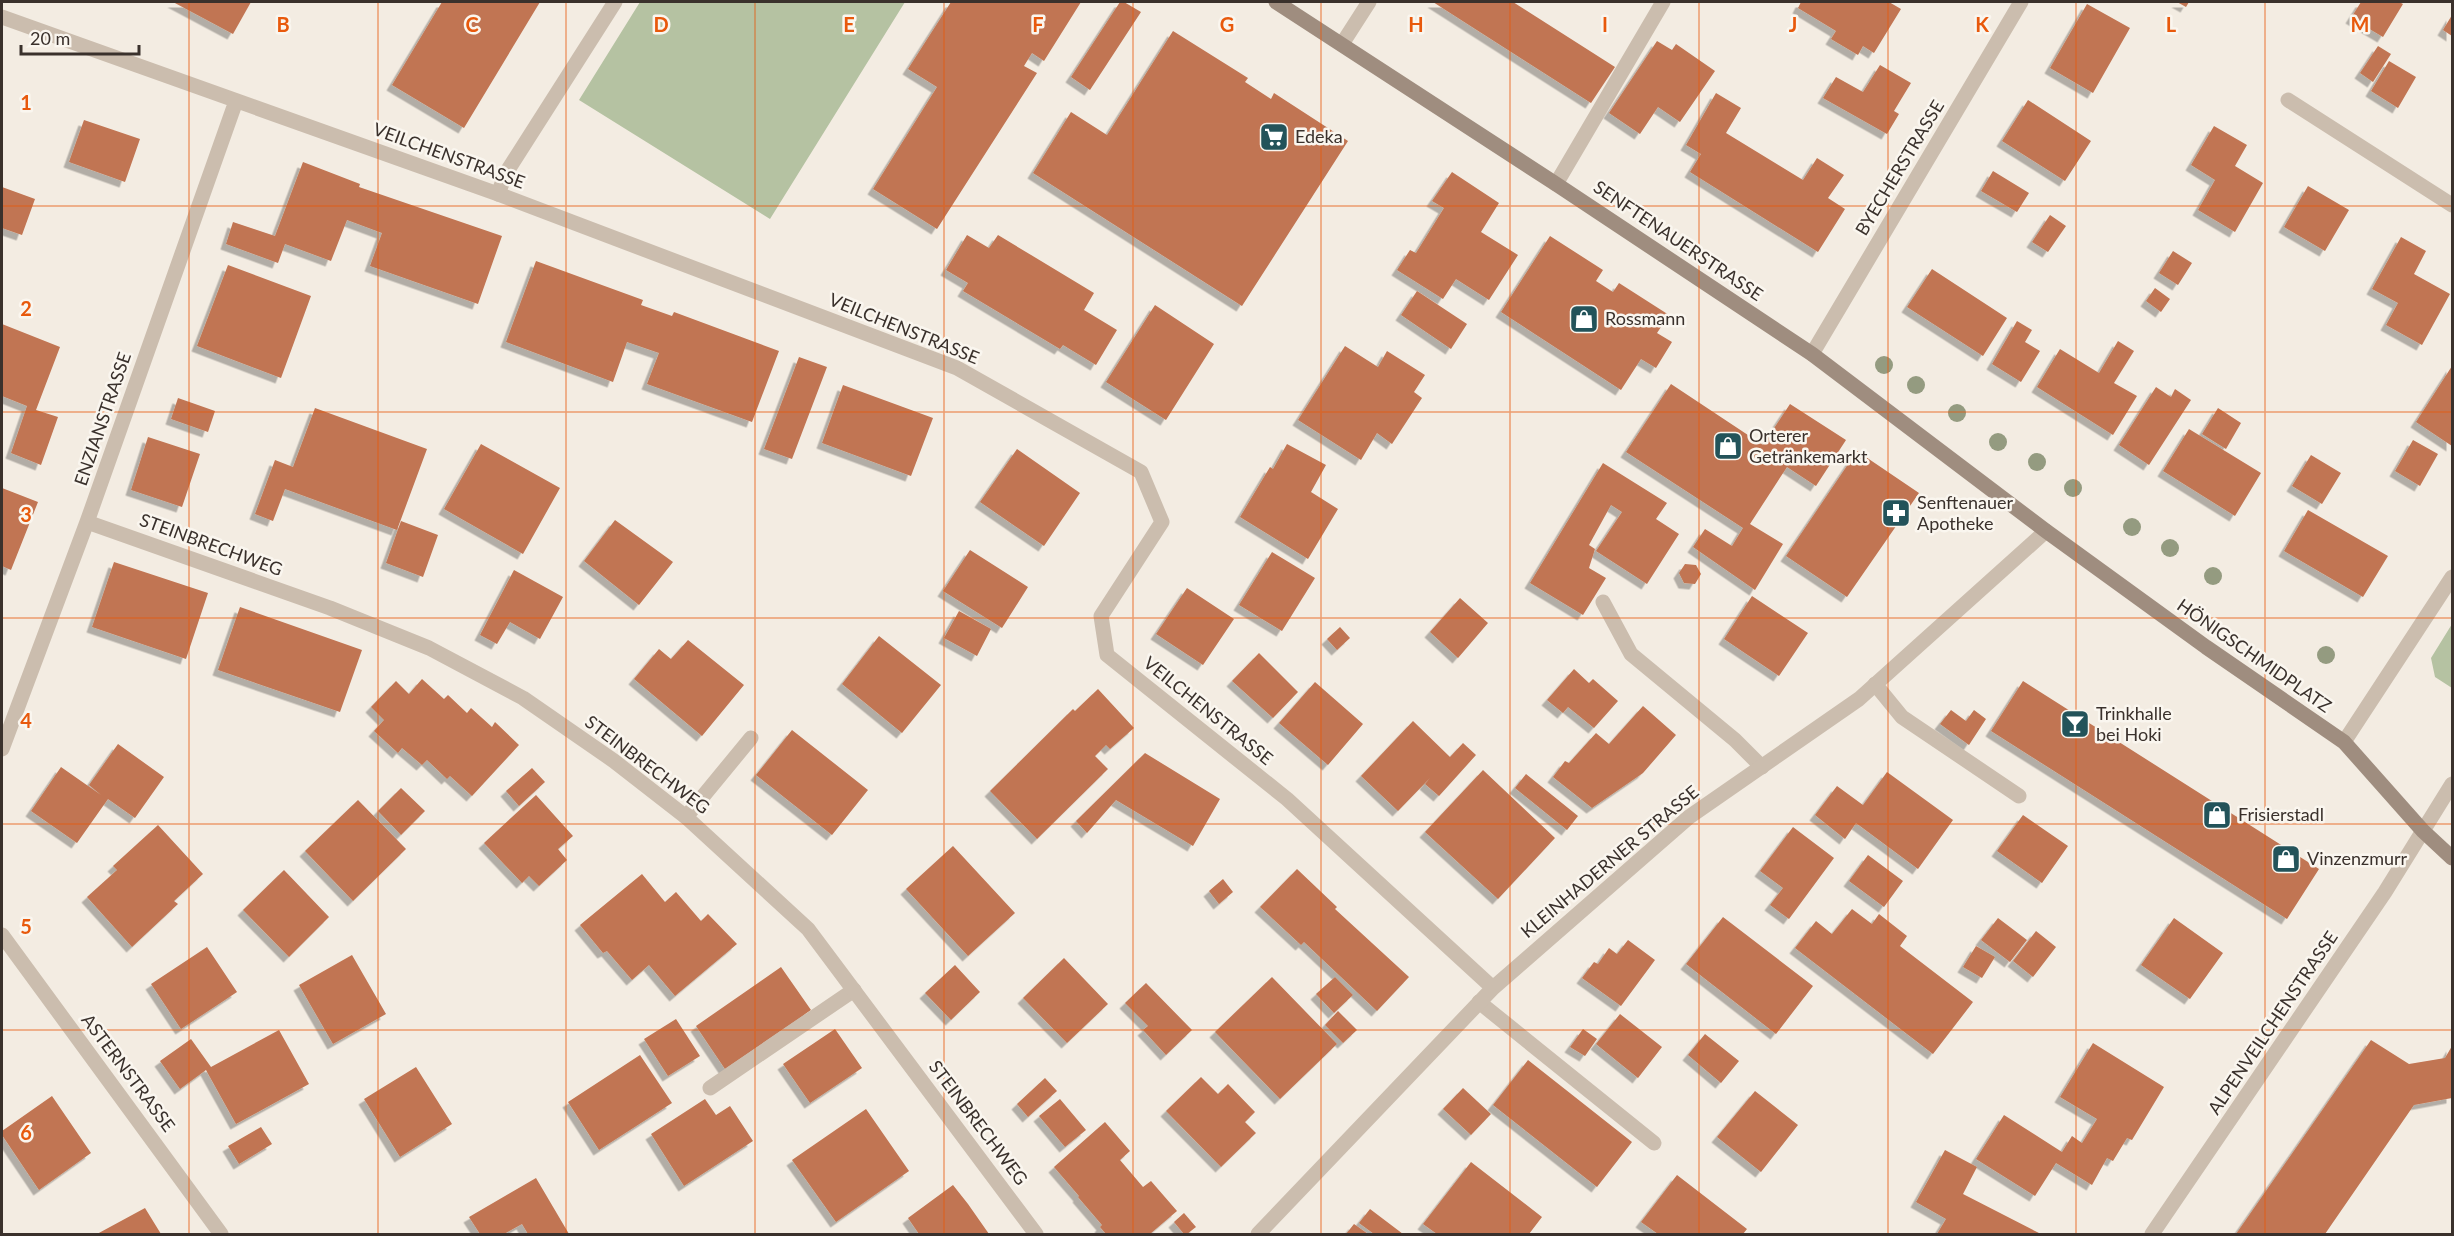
<svg xmlns="http://www.w3.org/2000/svg" width="2454" height="1236" font-family="Lato,sans-serif">
<style>
.green{fill:#b5c2a2}
.building{fill:#c17552;filter:url(#shadow)}
.lines{fill:none;stroke-linecap:round;stroke-linejoin:round}
.lane{stroke:#cbbdae;stroke-width:15}
.street{stroke:#cbbdae;stroke-width:15}
.secondary{stroke:#9f8d7f;stroke-width:15}
.tree{fill:#949b80}
.grid{fill:none;stroke:#e8590c;stroke-width:1.5;stroke-opacity:0.55}
.labels{text-anchor:middle;stroke-width:5;stroke-linejoin:round;paint-order:stroke}
.poi-label{font-size:18px;fill:#3a312c;stroke:#faf6ef;text-anchor:start}
.street-label{font-size:18px;fill:#3a312c;stroke:#faf6ef}
.grid-label{font-size:20px;text-anchor:middle;font-weight:bold;fill:#e8590c;stroke:#faf6ef;stroke-width:5;stroke-linejoin:round;paint-order:stroke}
</style>
<defs>
<filter id="shadow"><feDropShadow dx="-5.5" dy="5.5" stdDeviation="0" flood-color="#0004"/></filter>
</defs>
<rect width="100%" height="100%" fill="#f3ece2"/>
<path class="green" d="M640 2H905L770 219 579 100Z
M2452 624V688L2435 677 2431 658Z"/>
<path class="building" d="M173 2H251L233 34Z
M442 2H540L464 128 392 85Z
M951 2H1081L1044 61 1032 53 1024 66 1037 73 937 229 873 189 937 87 908 69Z
M1120 2H1124L1141 12 1090 90 1071 77Z
M1433 2H1513L1615 67 1591 103Z
M1801 2H1889L1901 9 1874 53 1863 46 1858 55 1831 39 1836 31 1798 8Z
M2177 2H2189L2186 7Z
M2361 2H2399L2403 4 2383 37 2351 18Z
M2087 4 2130 28 2093 93 2050 68Z
M2452 15V36L2443 30Z
M1173 31 1248 78 1245 82 1271 99 1274 93 1348 141 1242 306 1033 173 1071 112 1107 135Z
M1657 41 1672 50 1676 44 1715 71 1680 122 1658 107 1640 134 1609 113Z
M2378 46 2391 54 2373 82 2360 73Z
M2389 61 2416 77 2398 108 2371 91Z
M1880 65 1911 83 1894 111 1899 114 1887 134 1823 98 1836 77 1863 92Z
M1716 93 1741 108 1726 133 1803 180 1817 158 1844 175 1828 198 1845 209 1818 252 1690 172 1701 154 1686 145Z
M2028 100 2091 141 2065 181 2002 141Z
M84 120 140 139 125 182 69 162Z
M2214 126 2247 145 2235 166 2263 183 2235 232 2198 210 2215 180 2191 165Z
M303 162 360 184 359 187 502 236 478 304 370 266 382 233 347 220 331 261 285 244 278 263 226 244 233 222 275 236Z
M1993 171 2029 193 2017 212 1981 191Z
M1452 172 1499 203 1481 232 1518 255 1489 300 1456 279 1443 299 1397 270 1410 250 1416 253 1444 208 1432 201Z
M2308 186 2349 210 2325 251 2284 227Z
M2 187 35 199 22 235 2 228Z
M2050 215 2066 226 2048 252 2032 242Z
M967 235 989 248 998 235 1094 293 1084 310 1117 330 1096 365 1063 345 1060 349 963 291 968 283 946 270Z
M1550 236 1603 270 1596 281 1613 292 1619 283 1669 315 1657 333 1672 342 1656 368 1641 359 1621 390 1501 312Z
M2401 237 2426 251 2414 274 2450 294 2422 345 2386 325 2398 303 2372 289Z
M2173 251 2192 263 2178 285 2159 273Z
M536 261 643 300 641 305 672 316 674 312 779 351 752 422 647 384 659 353 627 342 613 382 506 342Z
M228 265 311 296 281 378 197 346Z
M1932 269 2007 318 1983 356 1907 307Z
M2155 288 2170 299 2161 312 2146 301Z
M1417 291 1467 324 1451 349 1401 315Z
M1155 305 1214 344 1166 420 1106 382Z
M2017 321 2032 330 2025 342 2040 351 2021 382 1992 364Z
M2 324 60 347 36 410 58 417 41 465 11 453 27 406 2 396Z
M2118 341 2134 351 2114 383 2137 396 2113 435 2037 387 2060 349 2099 373Z
M1345 346 1378 367 1387 351 1425 375 1414 392 1422 398 1392 444 1377 433 1361 460 1298 420Z
M799 357 827 367 792 459 764 449Z
M2452 366V446L2416 422Z
M1671 384 1763 445 1790 404 1846 440 1816 486 1787 467 1750 524 1783 544 1755 590 1693 547 1705 529 1732 546 1743 528 1626 452Z
M843 385 933 418 911 476 822 443Z
M2156 387 2171 397 2175 389 2191 400 2149 465 2119 445Z
M178 398 215 411 208 432 171 419Z
M315 408 427 449 397 530 285 489 273 521 255 514 275 460 293 467Z
M2218 408 2241 423 2226 449 2202 434Z
M2189 429 2261 473 2235 516 2163 471Z
M148 437 200 454 182 507 131 490Z
M2413 440 2438 454 2420 486 2395 471Z
M481 444 560 488 523 554 444 509Z
M1287 444 1326 465 1311 492 1338 509 1308 559 1240 517 1270 467 1273 469Z
M1017 449 1080 493 1044 546 980 502Z
M1857 451 1919 493 1847 597 1786 556Z
M2311 455 2341 473 2322 504 2292 486Z
M1603 463 1667 503 1656 519 1679 534 1647 584 1596 551 1622 512 1611 505 1589 545 1595 549 1589 568 1606 578 1583 615 1530 583Z
M2 488 38 502 11 570 2 566Z
M2308 510 2388 556 2363 597 2284 551Z
M615 520 673 562 639 605 584 561Z
M401 521 438 535 423 577 386 563Z
M970 550 1028 587 1002 628 943 591Z
M1272 552 1315 578 1282 631 1239 605Z
M114 562 208 593 186 659 92 627Z
M1685 564 1696 565 1701 574 1695 584 1684 583 1679 573Z
M514 570 563 597 540 639 510 622 497 644 480 635Z
M1187 588 1234 619 1203 665 1156 634Z
M1752 596 1808 633 1779 676 1724 639Z
M1460 598 1488 623 1458 658 1430 632Z
M240 607 362 650 340 712 218 670Z
M959 611 991 629 977 656 944 638Z
M1340 627 1350 638 1337 650 1327 639Z
M879 636 941 685 902 733 842 684Z
M688 640 744 685 702 736 634 679 659 649 671 659Z
M1259 653 1298 692 1273 718 1232 681Z
M1574 669 1589 683 1593 679 1618 701 1594 728 1568 707 1563 713 1547 700Z
M422 679 444 699 448 695 467 713 471 708 492 727 495 722 519 745 472 796 450 776 447 779 427 760 422 765 402 748 398 753 374 731 384 720 371 707 396 681 409 694Z
M2023 681 2319 869 2287 919 1991 731Z
M1315 682 1363 724 1328 765 1279 723Z
M1098 689 1134 728 1110 749 1106 745 1095 756 1108 769 1037 839 990 791 1073 709 1075 711Z
M1643 706 1676 735 1643 773 1592 808 1553 777 1565 761 1569 763 1596 733 1609 744Z
M1951 710 1966 721 1974 710 1986 719 1969 745 1940 724Z
M1413 721 1450 757 1463 743 1476 755 1439 796 1425 784 1430 778 1398 811 1361 776Z
M792 730 868 790 832 835 756 775Z
M118 744 164 777 135 818 108 799 77 843 31 811 61 767 101 795 89 785Z
M1145 753 1220 799 1193 846 1116 800 1087 833 1076 821Z
M532 768 545 782 519 806 506 791Z
M1483 770 1555 838 1498 899 1425 832Z
M1887 772 1953 820 1918 869 1856 823 1845 839 1815 815 1837 786 1863 805Z
M1526 774 1578 816 1567 830 1515 788Z
M401 788 425 811 401 835 378 811Z
M536 795 573 836 558 849 567 860 539 886 529 876 522 883 484 843Z
M358 800 406 849 353 901 305 851Z
M2023 815 2068 846 2042 883 1997 851Z
M158 825 203 874 174 901 178 904 132 947 87 897 117 870 113 866Z
M1793 827 1834 858 1789 919 1770 905 1783 888 1760 871Z
M953 846 1015 913 968 956 906 889Z
M1868 855 1903 881 1884 907 1849 881Z
M1297 869 1337 907 1335 909 1409 977 1377 1011 1304 942 1301 945 1260 907Z
M284 870 329 917 289 957 243 910Z
M642 874 665 902 676 892 701 921 708 914 737 944 675 996 649 965 632 980 607 951 603 953 580 925Z
M1223 879 1233 892 1219 904 1209 891Z
M1852 909 1872 924 1879 914 1907 936 1900 946 1973 1002 1933 1054 1795 948 1816 921 1832 934Z
M1723 917 1813 986 1776 1034 1686 964Z
M1998 918 2027 940 2010 962 1981 940Z
M2174 918 2223 953 2190 999 2141 965Z
M2036 931 2056 947 2033 977 2013 961Z
M1628 940 1655 960 1621 1006 1582 978 1594 962 1598 964 1609 948 1617 954Z
M1976 946 1995 957 1982 978 1963 967Z
M207 947 237 992 181 1029 151 984Z
M352 955 386 1014 333 1044 299 985Z
M1064 958 1108 1004 1067 1043 1023 998Z
M955 965 980 992 951 1020 925 993Z
M781 967 811 1010 725 1069 696 1026Z
M1272 977 1337 1044 1280 1099 1215 1032Z
M1335 977 1353 995 1334 1013 1316 994Z
M1146 983 1192 1030 1166 1055 1143 1030 1148 1026 1125 1003Z
M1338 1011 1357 1030 1343 1043 1325 1025Z
M1620 1014 1662 1047 1638 1078 1596 1044Z
M676 1019 700 1056 668 1076 644 1039Z
M835 1029 862 1068 810 1103 783 1064Z
M1583 1029 1597 1039 1585 1056 1570 1047Z
M279 1030 309 1084 236 1124 206 1070 180 1089 160 1061 191 1039 211 1067Z
M1705 1034 1739 1061 1721 1083 1688 1055Z
M2371 1040 2409 1064 2445 1058 2452 1046V1098L2414 1105 2325 1234H2236Z
M2093 1043 2164 1087 2132 1140 2127 1138 2113 1161 2107 1158 2092 1185 2056 1163 2035 1196 1976 1159 2004 1115 2062 1152 2072 1136 2082 1143 2097 1119 2060 1097Z
M640 1055 672 1103 599 1150 568 1102Z
M1528 1060 1632 1142 1597 1187 1493 1105Z
M416 1067 452 1124 400 1157 364 1099Z
M1201 1077 1218 1094 1228 1084 1255 1112 1245 1122 1256 1133 1221 1167 1166 1111Z
M1045 1078 1057 1091 1028 1117 1017 1104Z
M1463 1088 1491 1114 1471 1135 1443 1109Z
M1755 1091 1798 1125 1761 1172 1717 1137Z
M52 1096 91 1153 39 1190 2 1135V1131Z
M705 1099 716 1115 730 1106 753 1141 684 1186 651 1134Z
M1060 1099 1086 1130 1065 1147 1039 1116Z
M866 1109 909 1171 836 1222 792 1160Z
M1105 1122 1130 1151 1120 1160 1143 1187 1151 1181 1177 1211 1150 1234H1106L1100 1227 1102 1225 1078 1197 1079 1196 1054 1167Z
M261 1127 272 1144 239 1164 228 1146Z
M1945 1150 1977 1167 1963 1194 2041 1234H1937L1946 1219 1916 1202Z
M1471 1162 1542 1217 1529 1234H1437L1423 1224Z
M1677 1175 1747 1229 1743 1234H1658L1641 1222Z
M536 1178 569 1234H528L522 1224 504 1234H480L469 1217Z
M953 1185 968 1204 989 1234H919L908 1218Z
M145 1208 161 1234H97Z
M1370 1209 1403 1234H1374L1359 1223Z
M1184 1213 1196 1227 1187 1234H1184L1174 1222Z
M1354 1224 1368 1234H1346Z"/>
<g class="lines">
<path class="lane" d="M1556 184 1663 2
M498 194 506 173 615 2
M1603 602 1631 654 1735 740 1762 767
M1875 684 1902 717 2019 796
M686 817 751 738
M1479 1002 1654 1143
M710 1088 854 990"/>
<path class="street" d="M2 17 498 194 957 368 1141 472 1162 522 1101 616 1107 655 1287 799 1493 988
M1342 44 1369 2
M2288 100 2452 205
M1812 354 2021 2
M87 522 330 608 429 648 523 698 614 761 686 817 808 929 1036 1234
M2344 742 2452 577
M2 749 87 522 236 101
M2 935 221 1234
M1258 1234 1493 988 1689 817 1859 699 2046 531
M2152 1234 2385 892 2452 784"/>
<path class="secondary" d="M1276 2 1556 184 1812 354 2046 531 2206 647 2344 742 2423 831 2452 858"/>
</g>
<g class="tree">
<circle cx="1884" cy="365" r="9"/>
<circle cx="1916" cy="385" r="9"/>
<circle cx="1957" cy="413" r="9"/>
<circle cx="1998" cy="442" r="9"/>
<circle cx="2037" cy="462" r="9"/>
<circle cx="2073" cy="488" r="9"/>
<circle cx="2132" cy="527" r="9"/>
<circle cx="2170" cy="548" r="9"/>
<circle cx="2213" cy="576" r="9"/>
<circle cx="2326" cy="655" r="9"/>
</g>
<path class="grid" d="M189 2V1234M378 2V1234M566 2V1234M755 2V1234M944 2V1234M1133 2V1234M1321 2V1234M1510 2V1234M1699 2V1234M1888 2V1234M2076 2V1234M2265 2V1234M2 206H2452M2 412H2452M2 618H2452M2 824H2452M2 1030H2452"/>
<defs>
<g id="supermarket-square" transform="scale(1.5)"><rect x="-9" y="-9" width="18" height="18" rx="4" fill="#23535a" stroke="#faf6ef"/><path d="M-6-5.5h2.5l.6 2H6L4.5 2H-2.5L-4.4-4H-6ZM-1.5 3.2a1.3 1.3 0 1 0 .1 0ZM3 3.2a1.3 1.3 0 1 0 .1 0Z" fill="#fff"/></g>
<g id="shop-square" transform="scale(1.5)"><rect x="-9" y="-9" width="18" height="18" rx="4" fill="#23535a" stroke="#faf6ef"/><path d="M-5-2.5h2.3a2.7 3.5 0 0 1 5.4 0H5L5.5 6h-11ZM-1.5-2.5h3a1.5 2.3 0 0 0-3 0Z" fill="#fff"/></g>
<g id="pharmacy-square" transform="scale(1.5)"><rect x="-9" y="-9" width="18" height="18" rx="4" fill="#23535a" stroke="#faf6ef"/><path d="M-2-6h4v4h4v4h-4v4h-4v-4h-4v-4h4Z" fill="#fff"/></g>
<g id="bar-square" transform="scale(1.5)"><rect x="-9" y="-9" width="18" height="18" rx="4" fill="#23535a" stroke="#faf6ef"/><path d="M-6-5H6L.8 .8V4.5H3.5V6h-7V4.5H-.8V.8Z" fill="#fff"/></g>
</defs>
<g fill-rule="evenodd">
<use href="#supermarket-square" x="1274" y="137"/>
<use href="#shop-square" x="1584" y="319"/>
<use href="#shop-square" x="1728" y="446"/>
<use href="#pharmacy-square" x="1896" y="513"/>
<use href="#bar-square" x="2075" y="724"/>
<use href="#shop-square" x="2217" y="815"/>
<use href="#shop-square" x="2286" y="859"/>
</g>
<g class="labels">
<g class="poi-label">
<text x="1295" y="143">Edeka</text>
<text x="1605" y="325">Rossmann</text>
<text x="1749" y="442">Orterer<tspan x="1749" dy="21">Getränkemarkt</tspan></text>
<text x="1917" y="509">Senftenauer<tspan x="1917" dy="21">Apotheke</tspan></text>
<text x="2096" y="720">Trinkhalle<tspan x="2096" dy="21">bei Hoki</tspan></text>
<text x="2238" y="821">Frisierstadl</text>
<text x="2307" y="865">Vinzenzmurr</text>
</g>
<g class="street-label">
<text transform="translate(449 156) rotate(20)" y="6">VEILCHENSTRASSE</text>
<text transform="translate(1900 168) rotate(-59)" y="6">BYECHERSTRASSE</text>
<text transform="translate(1678 241) rotate(34)" y="6">SENFTENAUERSTRASSE</text>
<text transform="translate(904 329) rotate(22)" y="6">VEILCHENSTRASSE</text>
<text transform="translate(103 419) rotate(-71)" y="6">ENZIANSTRASSE</text>
<text transform="translate(211 545) rotate(20)" y="6">STEINBRECHWEG</text>
<text transform="translate(2254 656) rotate(35)" y="6">HÖNIGSCHMIDPLATZ</text>
<text transform="translate(1208 711) rotate(39)" y="6">VEILCHENSTRASSE</text>
<text transform="translate(647 765) rotate(37)" y="6">STEINBRECHWEG</text>
<text transform="translate(1610 862) rotate(-40)" y="6">KLEINHADERNER STRASSE</text>
<text transform="translate(2273 1023) rotate(-56)" y="6">ALPENVEILCHENSTRASSE</text>
<text transform="translate(128 1073) rotate(53)" y="6">ASTERNSTRASSE</text>
<text transform="translate(978 1123) rotate(53)" y="6">STEINBRECHWEG</text>
</g>
</g>
<g class="grid-label">
<text x="283" y="32">B</text>
<text x="472" y="32">C</text>
<text x="661" y="32">D</text>
<text x="849" y="32">E</text>
<text x="1038" y="32">F</text>
<text x="1227" y="32">G</text>
<text x="1416" y="32">H</text>
<text x="1605" y="32">I</text>
<text x="1793" y="32">J</text>
<text x="1982" y="32">K</text>
<text x="2171" y="32">L</text>
<text x="2360" y="32">M</text>
<text x="26" y="110">1</text>
<text x="26" y="316">2</text>
<text x="26" y="522">3</text>
<text x="26" y="728">4</text>
<text x="26" y="934">5</text>
<text x="26" y="1140">6</text>
</g>
<rect width="2454" height="1236" fill="none" stroke="#3a312c" stroke-width="6"/>
<path d="M21 45v9h118v-9" fill="none" stroke="#3a312c" stroke-width="3"/>
<text x="30" y="45" font-size="18" fill="#3a312c" stroke="#faf6ef" stroke-width="4.5" paint-order="stroke">20 m</text>
</svg>
